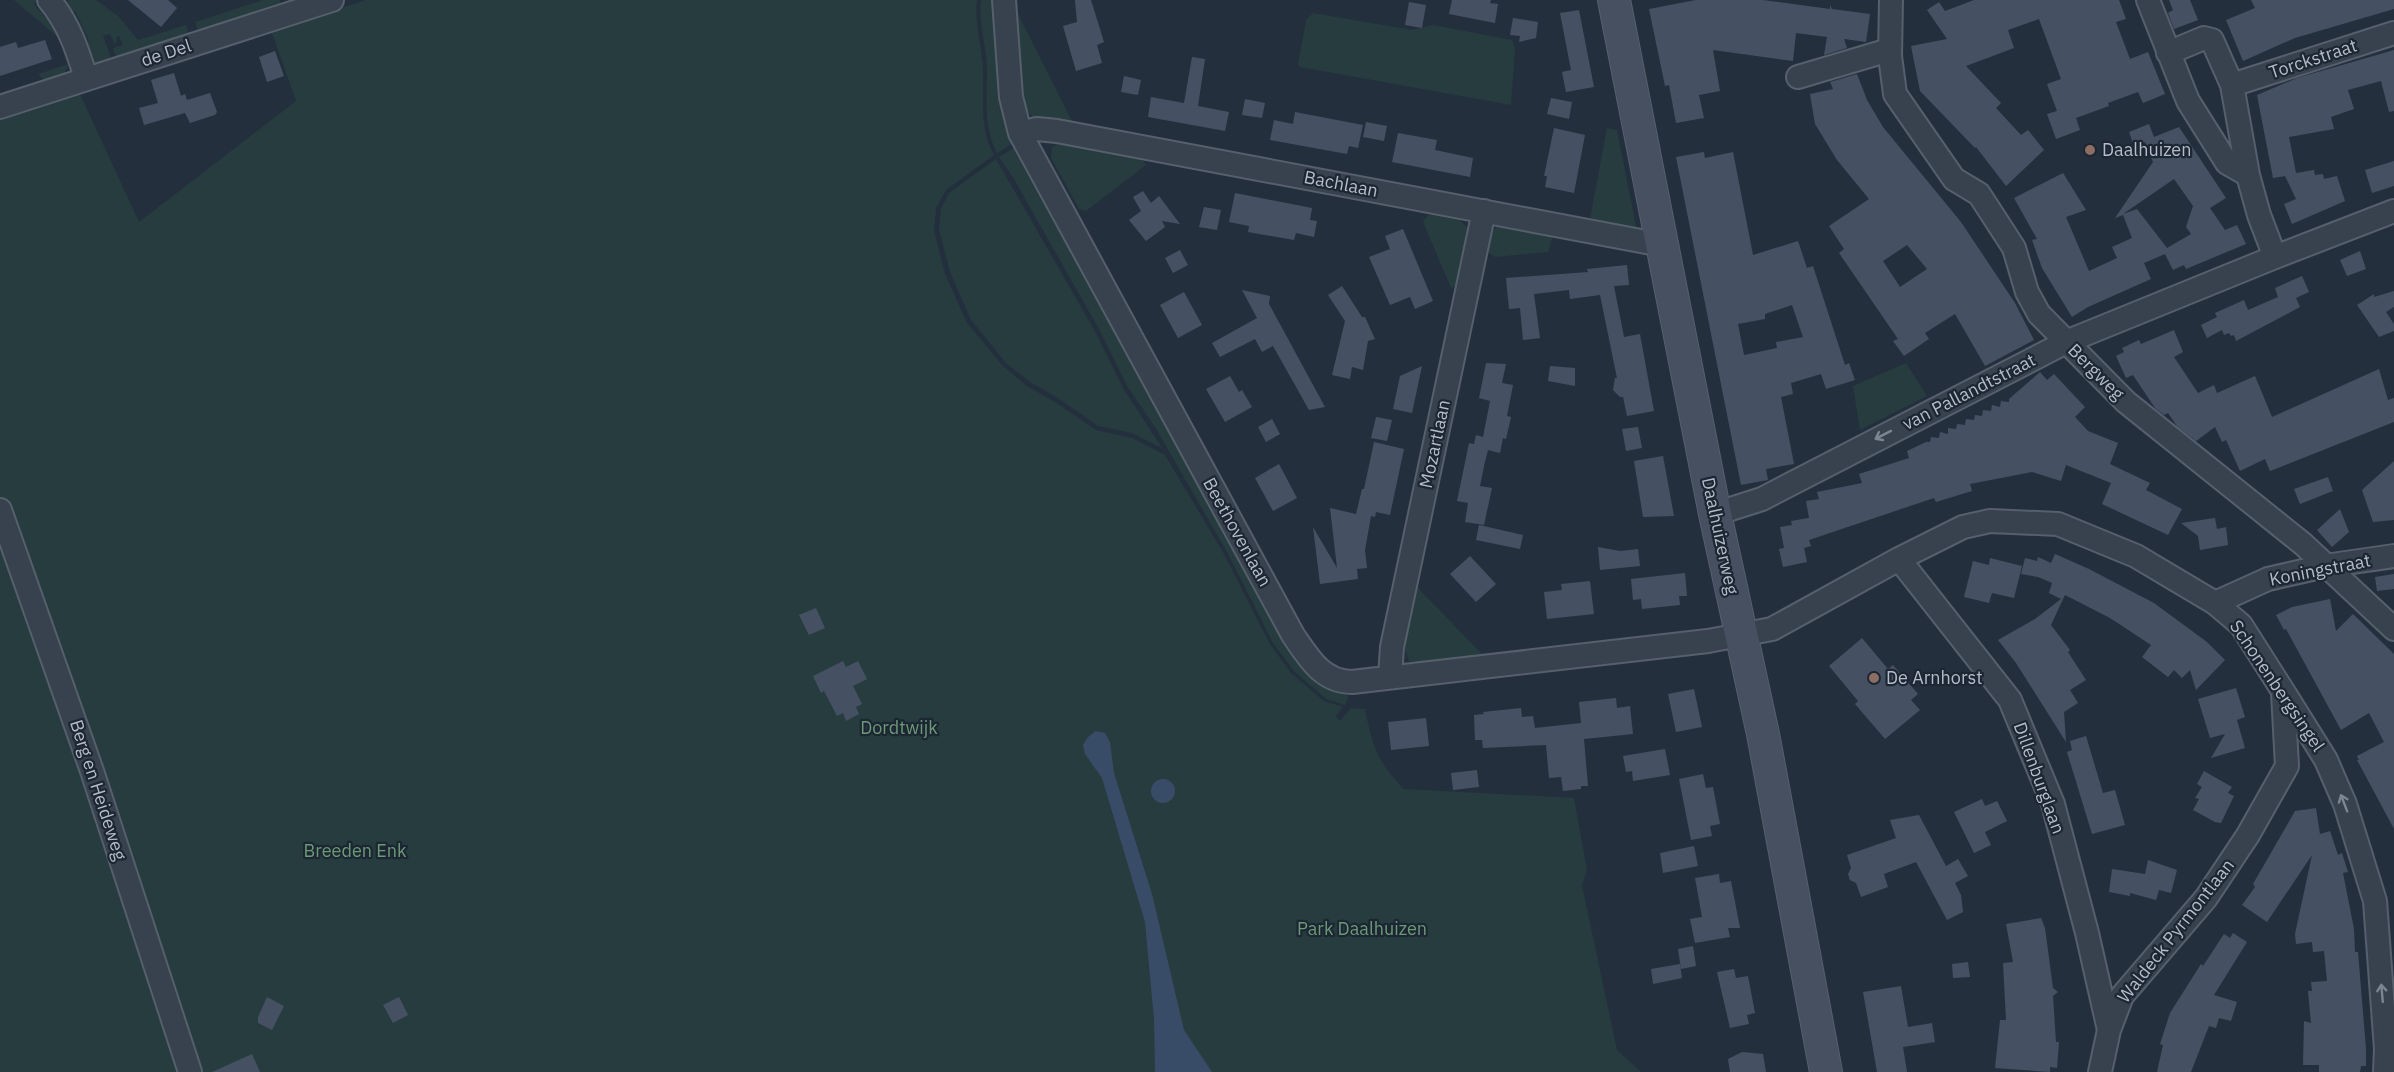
<svg xmlns="http://www.w3.org/2000/svg" width="2394" height="1072" font-family="'IBM Plex Sans',sans-serif">
<style>
.green{fill:#263c3f}
.water{fill:#394c67}
.building{fill:#455162;fill-rule:evenodd}
.lines{fill:none;stroke-linecap:round;stroke-linejoin:round}
.street-casing{stroke:#565f6c;stroke-width:26}
.secondary-casing{stroke:#565f6c;stroke-width:34}
.street{stroke:#38414e;stroke-width:22}
.secondary{stroke:#465061;stroke-width:32}
.oneway{stroke:#7c8592}
.education-dot{fill:#8d6e63;stroke:#1d2633;stroke-width:2}
.labels{text-anchor:middle;stroke-width:4.5;stroke-linejoin:round;paint-order:stroke}
.street-label{font-size:18px;fill:#b4bcc9;stroke:#1d2633}
.poi-label{font-size:18px;fill:#b4bcc9;stroke:#1d2633;text-anchor:start}
.park-label{font-size:18px;fill:#6b9a76;stroke:#1d2633}
</style>
<rect width="100%" height="100%" fill="#242f3e"/>
<path class="green" d="M14 0H38L34 4 45 17 50 14 66 44Z
M69 0H96L118 16 138 40 186 25 189 34 116 57 113 48 123 45 119 36 116 37 117 42 114 43 110 34 103 36 111 58 94 64 84 43 89 41 75 11 70 14 64 6Z
M263 0H280V3L198 31 195 22Z
M366 0H977C974 23 982 46 983 69 984 98 979 129 994 155L946 190 936 208 934 230 945 274 967 323 1003 366 1027 386 1055 402 1096 430 1132 438 1165 455 1224 554 1270 644 1291 673 1324 701 1343 707 1336 716 1340 721 1351 708 1365 709C1373 747 1376 760 1404 789L1574 798 1587 870 1582 885 1617 1050 1641 1072H196L27 568 0 498V118L79 92 139 222 296 101 271 30Z
M981 0H997L1015 142 997 153C983 127 987 98 987 70 987 47 978 23 981 0Z
M1313 13 1412 30 1433 25 1512 40 1515 48 1511 105 1300 67 1298 64 1306 20Z
M1013 14H1018L1072 121 1071 127 1034 118 1021 105Z
M69 64 64 74 44 80 38 74Z
M1607 128 1617 130 1637 231 1589 224Z
M1057 144 1141 158 1146 165 1086 211 1079 209 1051 158 1052 147Z
M1017 146 1263 597 1346 688 1348 698 1345 705 1326 699 1294 671 1273 643 1227 552 1155 427 1127 386 1100 331 1014 179 999 157Z
M996 159 1096 333 1123 388 1162 448 1132 433 1098 426 1058 398 1030 382 1006 363 971 320 950 272 939 229 941 209 949 193Z
M1430 213 1457 218 1466 226 1467 232 1456 286 1451 288 1423 222Z
M1498 226H1504L1554 232 1548 252 1495 257 1487 251 1490 233Z
M1906 363 1927 396 1860 430 1853 386Z
M0 523 184 1072H0Z
M1411 586 1417 587 1482 654 1418 662 1409 661 1405 650 1399 649Z"/>
<path class="water" d="M1096 731 1105 733 1110 742 1114 773 1152 894 1184 1030 1212 1072H1155L1154 1019 1145 922 1102 778 1085 754 1083 745 1088 737Z
M1151 791a12 12 0 1 1 24 0a12 12 0 1 1-24 0Z"/>
<path class="building" d="M128 0H168L177 8 161 27Z
M1075 0H1091L1104 42 1097 45 1102 63 1076 71 1063 26 1077 22Z
M1452 0H1491L1490 3 1498 4 1495 23 1449 14Z
M1696 0H1763L1830 9V5L1832 9 1870 14 1866 42 1844 39 1847 48 1824 55 1827 37 1796 33 1793 61 1713 50 1720 91 1699 95 1704 118 1676 123 1669 85 1665 86 1649 9Z
M1974 0H2119L2126 19 2116 22 2130 59 2148 52 2165 94 2143 103 2138 92 2108 103 2109 106 2076 118 2080 130 2056 139 2047 114 2057 111 2047 84 2061 79 2039 19 2008 30 2014 48 1966 66 2001 103 1996 108 2021 135 2028 130 2044 150 2006 186 1976 147 1975 148 1920 91 1911 46 1947 39 1927 10 1939 2 1945 11Z
M2169 0H2190L2198 20 2174 29 2168 13 2173 10Z
M2251 0H2394V9L2295 38 2243 61 2226 20 2255 8Z
M1409 2 1426 5 1422 28 1405 25Z
M1579 10 1594 87 1566 92 1562 72 1571 70 1560 13Z
M1513 18 1538 22 1536 38 1519 42 1520 36 1510 35Z
M45 40 52 59 0 76V47L16 42 18 48Z
M2394 50V111L2389 112 2381 81 2348 90 2354 109 2331 117 2334 129 2289 137 2296 173 2314 170 2315 175 2323 174 2324 179 2337 176 2345 201 2292 224 2284 204 2296 199 2285 176 2273 178 2257 95 2297 78Z
M275 51 284 76 267 82 259 57Z
M1192 57 1205 59 1198 106 1229 112 1225 131 1148 117 1151 97 1184 103Z
M174 73 181 96 185 94 187 100 210 93 217 112 215 115 190 123 185 113 144 125 139 108 158 103 151 80Z
M1857 74 1867 100 1883 127 1961 222 2015 303 2034 340 1985 366 1955 314 1925 333 1929 339 1904 356 1893 341 1898 339 1839 253 1844 249 1829 226 1869 199 1837 160 1815 124 1810 94 1833 89 1830 82ZM1907 245 1927 269 1900 287 1883 261Z
M1124 76 1141 80 1138 95 1121 92Z
M1551 98 1572 102 1569 119 1547 114Z
M1245 99 1265 103 1262 118 1242 115Z
M1295 112 1363 125 1358 148 1349 146 1347 154 1270 140 1274 120 1293 124Z
M1366 122 1387 126 1384 141 1363 137Z
M2149 124 2154 137 2179 127 2226 198 2210 208 2225 230 2237 225 2246 244 2186 269 2184 265 2173 270 2165 254 2144 263 2151 279 2088 307 2072 317 2042 268 2032 240 2037 239 2014 198 2063 173 2086 210 2066 217 2089 271 2117 258 2112 247 2132 238 2123 215 2115 218 2153 162 2145 142 2134 146 2129 132ZM2174 179 2193 206 2186 227 2191 234 2167 248 2137 209 2123 214Z
M1554 128 1585 135 1574 193 1545 187 1547 176H1544Z
M1398 133 1437 140 1435 150 1473 158 1470 177 1392 162Z
M1704 152 1705 158 1733 152 1753 255 1798 241 1807 268 1813 266 1845 365 1849 363 1855 380 1826 389 1821 374 1791 383 1793 394 1781 397 1794 464 1766 469 1768 480 1741 485 1676 157ZM1792 305 1803 337 1776 342 1777 348 1744 355 1738 324 1765 319V314Z
M2394 161V186L2372 193 2365 170Z
M1143 191 1151 203 1159 196 1180 224 1162 221 1165 227 1146 241 1129 220 1141 211 1133 197Z
M1235 193 1312 208 1310 220 1317 221 1314 237 1296 233 1294 240 1248 232 1249 226 1229 222Z
M1204 207 1221 210 1217 230 1199 227Z
M1403 229 1433 301 1415 309 1410 297 1390 305 1369 257 1390 249 1385 236Z
M1180 250 1188 265 1173 273 1165 258Z
M2360 251 2366 269 2347 276 2340 260Z
M1627 265 1629 285 1614 286 1624 337 1640 334 1654 411 1627 416 1623 397H1620L1613 390 1615 378H1617L1600 295 1570 299 1569 290 1534 294 1540 338 1523 340 1520 308 1509 309 1506 278 1588 272 1587 269Z
M2302 276 2309 292 2296 298 2300 307 2236 341 2234 335 2231 336 2229 333 2224 335 2222 330 2207 338 2201 325 2217 317 2215 313 2244 300 2248 310 2278 297 2275 288Z
M1342 286 1362 317H1365L1375 339 1368 341 1363 370 1352 367 1350 379 1332 375 1345 321 1328 295Z
M1242 290 1270 296 1269 304 1325 407 1309 410 1273 346 1262 352 1255 339 1220 357 1212 343 1257 318Z
M2394 291V307L2386 312 2394 324V331L2379 337 2357 305 2374 294V297Z
M1184 292 1202 325 1178 338 1160 305Z
M2174 330 2183 352 2174 357 2198 393 2214 385 2217 393 2255 376 2272 417 2379 369 2388 400 2394 398V422L2270 471 2265 459 2240 471 2226 440 2222 442 2215 427 2196 441 2177 426 2168 413 2164 415 2155 408 2133 375 2126 378 2116 356 2124 352 2122 348 2139 340 2141 344Z
M1486 363 1506 364 1502 383 1513 385 1507 416 1511 417 1506 439 1503 438 1500 453 1488 450 1484 466 1480 486 1492 488 1484 525 1465 522 1468 503 1457 501 1469 443 1474 444 1476 435 1483 437 1490 401 1479 398Z
M1422 366 1412 413 1393 409 1400 376Z
M1550 366 1575 368V386L1548 381Z
M2040 372 2047 380 2054 374 2085 407 2075 417 2088 431 2118 443 2110 464 2150 483 2146 490 2182 509 2168 535 2102 504 2111 483 2066 465 2061 481 2032 472 1970 484 1972 491 1936 502 1934 498 1809 540 1811 546 1804 548 1807 562 1783 567 1779 549 1784 548 1780 527 1792 525 1791 521 1809 518 1806 501 1819 499 1817 492 1862 483 1859 474 1909 458 1907 451 1926 442H1930L1931 437 1939 438 1940 432 1948 434V428L1956 429 1957 424 1965 425 1966 419 1974 420 1975 415 1982 416 1983 410 1991 411 1992 405 2000 407 2001 401 2009 402V399Z
M1230 376 1239 392 1242 390 1252 407 1225 422 1206 389Z
M1376 417 1392 420 1387 441 1371 438Z
M1272 419 1280 434 1266 442 1258 427Z
M1638 427 1642 448 1626 451 1622 429Z
M1374 442 1404 449 1390 515 1376 512 1375 517 1371 516 1365 550 1367 568 1357 569 1358 579 1320 584 1313 527 1337 568 1330 508 1356 514 1362 489H1364Z
M1663 456 1674 516 1643 517 1634 461Z
M2394 461V520L2373 522 2362 490Z
M1279 464 1297 498 1273 511 1255 478Z
M2328 477 2333 491 2300 504 2294 489Z
M2340 509 2349 532 2332 547 2317 530Z
M2215 518 2217 529 2226 527 2228 545 2200 550 2198 536 2181 523Z
M1479 525 1523 535 1520 549 1476 540Z
M1598 547 1620 551 1638 549 1640 566 1600 570Z
M2055 554 2089 569 2154 603 2207 642 2225 660 2196 690 2190 670 2182 678 2174 670 2168 677 2142 657 2151 645 2110 618 2065 595 2051 625 2070 650 2068 652 2086 680 2070 690 2078 703 2064 712 2066 742 2016 663 1998 640 2035 619 2061 599 2049 593 2052 583 2038 577 2021 574 2025 558 2037 561 2038 557 2051 563Z
M1470 556 1496 584 1476 602 1450 574Z
M1990 558 2022 566 2014 598 1992 593 1989 603 1964 597 1973 561 1989 565Z
M1685 573 1687 596H1679L1680 605 1642 609 1641 599 1633 600 1631 579Z
M2394 574V589L2377 591 2375 577Z
M1590 581 1594 614 1547 619 1544 592 1562 590 1561 584Z
M2330 599 2336 631 2353 614 2394 654V829L2357 760H2359L2357 756 2384 742 2369 713 2341 730 2286 629 2284 630 2276 615 2292 607Z
M816 608 825 628 809 635 799 615Z
M1862 638 1888 669 1893 665 1918 694 1911 700 1920 710 1885 739 1855 704 1858 701 1829 666Z
M843 661 846 667 858 661 867 679 853 686 862 704 856 707 859 714 846 721 843 713 837 716 824 691 821 693 813 676Z
M2236 688 2245 717 2237 720 2245 748 2211 758 2225 734 2210 738 2198 699Z
M1694 689 1702 727 1676 732 1668 694Z
M1616 698 1617 708 1630 706 1633 734 1584 739 1588 786H1581V789L1563 791 1561 777 1549 778 1546 745 1483 748 1482 740H1475L1474 715 1484 714 1483 712 1521 708 1522 717 1533 716 1535 728 1581 723 1579 702Z
M1426 718 1429 746 1391 750 1388 722Z
M2086 736 2103 793 2115 790 2125 825 2092 834 2067 752 2072 750 2070 741Z
M1665 749 1670 775 1633 781 1632 771 1626 772 1623 756Z
M1477 770 1479 787 1453 790 1451 773Z
M2204 771 2232 787 2228 793 2234 796 2221 823 2215 822 2193 810 2199 799 2195 798 2202 787 2197 784Z
M1703 774 1706 788 1713 787 1720 824 1710 826 1712 836 1691 840 1679 779Z
M1982 799 1985 806 1997 801 2007 821 1985 832 1991 845 1974 853 1954 812Z
M2316 808 2320 834 2330 831 2338 855 2342 853 2348 872 2343 873 2354 929 2355 952H2358L2366 1049V1066H2361L2360 1072H2319V1065H2303L2304 1021 2311 1023 2308 991H2312L2311 982 2327 981 2324 951 2313 952 2312 942 2296 944 2295 934 2312 855 2267 922 2242 905 2255 887 2253 884 2295 811Z
M1919 815 1946 866 1958 859 1968 876 1955 883 1961 895 1963 912 1947 920 1916 862 1884 874 1888 887 1861 897 1856 883 1850 880 1848 874 1851 868 1847 855 1896 838 1890 820Z
M1694 846 1698 866 1663 873 1660 853Z
M2148 860 2177 870 2171 893 2159 890 2156 900 2130 893V896L2109 892 2112 869 2145 874Z
M1719 874 1720 883 1731 881 1740 928H1728L1730 937 1695 943 1690 919 1702 917 1695 878Z
M2041 918 2045 928 2053 988 2058 992 2053 996 2056 1042H2059L2057 1068 2050 1067V1072L1995 1068 2000 1020H2006L2003 963 2013 962 2006 924Z
M2233 933 2247 942 2214 995 2237 1002 2231 1021 2219 1018 2216 1028 2209 1026 2191 1072H2157L2163 1045 2160 1044 2170 1013 2201 964 2203 966 2224 934 2230 938Z
M1693 946 1696 966 1681 969 1678 949Z
M1968 962 1970 977 1953 978 1952 964Z
M1680 964 1682 978 1653 984 1651 969Z
M1734 969 1736 978 1748 976 1755 1013 1747 1015 1749 1024 1730 1028 1717 972Z
M1901 986 1908 1027 1932 1023 1935 1042 1903 1047 1907 1072H1877L1863 992Z
M267 997 284 1006 272 1030 258 1023V1017Z
M399 997 408 1015 393 1023 383 1005Z
M1742 1052 1763 1054 1766 1072H1730L1728 1059Z
M252 1054 260 1072H212Z"/>
<g class="lines">
<g class="street-casing">
<path id="street" d="M49 0C69 24 77 49 86 78
M1004 0 1011 97 1020 133 1293 635C1308 657 1322 682 1352 682L1708 641 1772 629 1899 559 1963 527 1990 521 2058 524 2136 556 2215 603 2241 625 2283 691 2326 760 2345 804 2375 901 2386 1049 2385 1072
M1891 0 1890 56 1895 94 1954 179 1979 194 2014 248 2027 292 2039 314 2126 402 2303 544 2394 629
M2148 0 2188 101 2227 163 2248 175
M2168 53 2204 38 2212 40 2232 85 2248 175 2259 215 2275 257
M1798 77 1889 50
M2232 85 2394 33
M0 107 332 0
M1020 133 1037 129 1057 131 1662 245
M0 510 92 771 190 1072
M1715 514 1762 499 2066 342 2275 257 2394 211
M1899 559 2010 700 2053 804 2087 933 2109 1030
M2215 603 2268 579 2325 566 2394 556
M1390 677 1392 647 1484 211
M2100 1072 2109 1030 2122 996 2206 898 2248 835 2287 766 2283 693"/>
</g>
<g class="secondary-casing">
<path id="secondary" d="M1614 0 1715 514 1763 734 1826 1072"/>
</g>
<use href="#street" class="street"/>
<use href="#secondary" class="secondary"/>
</g>
<defs><path id="oneway-shaft" d="M-6 0H5M1.5-3L5.5 0L1.5 3" fill="none" stroke-width="1.6" stroke-linecap="round" stroke-linejoin="round" transform="scale(1.5)"/></defs>
<g class="oneway">
<use href="#oneway-shaft" transform="translate(1883 435) rotate(153)"/>
<use href="#oneway-shaft" transform="translate(2344 803) rotate(-111)"/>
<use href="#oneway-shaft" transform="translate(2382 993) rotate(-95)"/>
</g>
<g class="education-dot">
<circle cx="2090" cy="150" r="6"/>
<circle cx="1874" cy="678" r="6"/>
</g>
<g class="labels">
<g class="street-label">
<text transform="translate(166 53) rotate(-18)" y="6">de Del</text>
<text transform="translate(2313 59) rotate(-18)" y="6">Torckstraat</text>
<text transform="translate(1341 184) rotate(11)" y="6">Bachlaan</text>
<text transform="translate(2096 372) rotate(45)" y="6">Bergweg</text>
<text transform="translate(1969 392) rotate(-27)" y="6">van Pallandtstraat</text>
<text transform="translate(1435 444) rotate(-78)" y="6">Mozartlaan</text>
<text transform="translate(1237 532) rotate(61)" y="6">Beethovenlaan</text>
<text transform="translate(1720 536) rotate(78)" y="6">Daalhuizerweg</text>
<text transform="translate(2320 570) rotate(-11)" y="6">Koningstraat</text>
<text transform="translate(2277 686) rotate(56)" y="6">Schonenbergsingel</text>
<text transform="translate(2039 778) rotate(70)" y="6">Dillenburglaan</text>
<text transform="translate(98 790) rotate(72)" y="6">Berg en Heideweg</text>
<text transform="translate(2176 931) rotate(-52)" y="6">Waldeck Pyrmontlaan</text>
</g>
<g class="poi-label">
<text x="2102" y="156">Daalhuizen</text>
<text x="1886" y="684">De Arnhorst</text>
</g>
<g class="park-label">
<text x="899" y="734">Dordtwijk</text>
<text x="355" y="857">Breeden Enk</text>
<text x="1362" y="935">Park Daalhuizen</text>
</g>
</g>
</svg>
